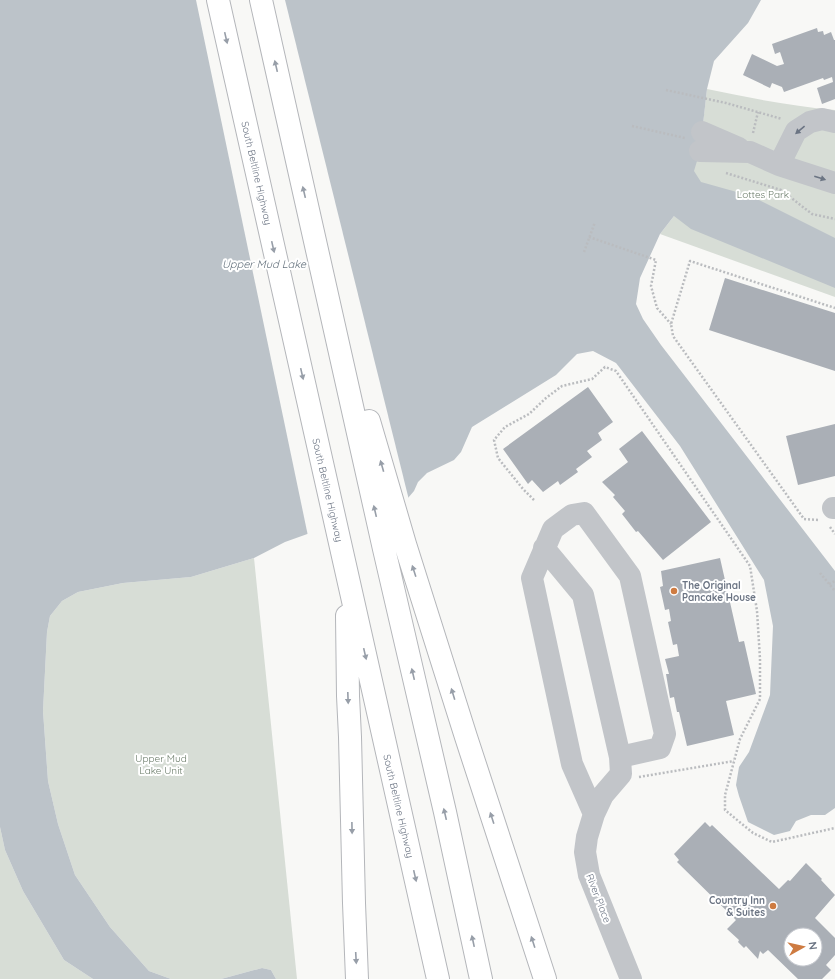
<svg xmlns="http://www.w3.org/2000/svg" width="835" height="979" font-family="Quicksand,sans-serif">
<style>
.green{fill:#d7ddd6}
.water{fill:#bcc3c9}
.pier{fill:#f8f8f6}
.building{fill:#aaafb6;fill-rule:evenodd}
.lines{fill:none;stroke-linecap:round;stroke-linejoin:round}
.highway-casing{stroke:#b4b6ba;stroke-width:24}
.path{stroke:#babcbf;stroke-width:2.5;stroke-dasharray:2 2;stroke-linecap:butt}
.minor{stroke:#c2c5c9;stroke-width:22}
.highway{stroke:#fff;stroke-width:22}
.oneway{fill:#979ea8}
.oneway2{fill:#6b7483}
.poi-dot{fill:#ce7b41;stroke:#fff;stroke-width:1.5}
.labels{text-anchor:middle;stroke-width:4;stroke-linejoin:round;paint-order:stroke}
.street-label{font-size:10px;fill:#6b7483;stroke:#fff}
.park-label{font-size:10px;fill:#6a7b69;stroke:#fff}
.poi-label{font-size:10px;font-weight:bold;fill:#6b7483;stroke:#fff;text-anchor:start}
.water-label{font-size:11px;font-style:italic;fill:#67747f;stroke:#fff}
</style>
<rect width="100%" height="100%" fill="#f8f8f6"/>
<path class="green" d="M707 89C749 98 792 106 835 110V297L660 234 674 216 702 132Z
M254 558 297 979H276L271 970 262 968 221 979H171L149 971 110 927 75 875 58 824 48 781 43 711 47 632 50 616 62 601 78 592 123 583 191 577Z
M0 827 5 850 23 891 64 960 93 979H0Z"/>
<path class="water" d="M0 0H761L748 23 714 61 707 89 700 151 694 171 701 182 751 196 835 238V288L691 229 674 216 660 234 640 278 636 304 643 319 661 345 835 571V808L825 815H811L796 821 790 831 774 835 748 822 739 796 736 785 739 767 749 752 770 695 773 626 764 580 680 446 616 363 593 351 577 354 556 375 472 427 461 452 454 460 427 473 418 482 414 491 408 498 285 542 254 558 191 577 123 583 78 592 62 601 50 616 47 632 43 711 48 781 58 824 75 875 110 927 149 971 171 979H93L64 960 23 891 5 850 0 827Z
M262 968 271 970 276 979H221Z"/>
<path class="pier" d="M196 0H285L409 500 308 536Z"/>
<path class="building" d="M817 28 818 32 823 31 824 35 831 32 834 40H835V99L822 104 817 88 833 82 832 77 824 80 823 78 784 92 782 87 772 83 770 88 743 75 752 54 777 66 784 64 780 52 775 54 772 44Z
M725 278 835 313V371L709 330Z
M588 387 613 422 598 433 602 440 587 451 592 457 576 469 578 472 560 485 558 481 543 492 532 480 528 484 503 449Z
M835 424V476L798 485 786 436Z
M642 431 711 522 663 560 638 531 636 532 622 514 625 511 613 497 615 495 602 482 628 462 619 449Z
M720 558 739 642 744 641 756 694 726 701 734 735 687 746 679 712H677L674 697 670 698 666 674H669L665 659 679 656 677 644 673 645 668 622 671 621 669 609 665 610 660 587 663 586 661 571Z
M705 822 710 827 712 825 779 889 788 880 790 881 806 863 822 879 821 880 835 895 815 918 835 938V955L826 965 831 970 822 979H798L768 950 763 954 760 951 758 959 746 946 744 948 738 942 739 940 727 929 736 920 677 862 679 860 674 854ZM791 935H815V959H791Z"/>
<g class="lines">
<g class="highway-casing">
<path id="highway" d="M218 0 438 979
M261 0 384 549 445 812 481 979
M369 421 405 544 466 737 545 979
M347 616 348 696 350 737 354 903 357 979"/>
</g>
<path class="path" d="M666 90 726 103 782 119
M632 126 685 138
M753 133 758 112
M726 173 781 190 812 214 835 219
M589 237 656 260 651 286 657 308 671 324
M584 252 595 222
M534 500 523 489 498 458 494 440 505 427 529 414 546 398 562 386 592 379 605 367 616 371 750 566 757 611 760 659V699L740 739 725 795V810L753 833 772 842 835 828
M818 520 804 519 673 336 671 324 690 261 835 308
M830 527 835 534
M820 573 835 591
M829 584 835 581
M639 777 734 761"/>
<path class="minor" d="M702 132 739 148
M700 151 750 152 779 165 835 183
M779 165 796 131 810 122 822 119 835 122
M833 508H835
M544 548 583 595 620 757 621 774 603 795 594 814 587 837 585 852 589 875 631 979
M594 814 572 764 532 578 553 529 572 515 584 513 630 576 665 734 660 748 620 757"/>
<use href="#highway" class="highway"/>
</g>
<defs><path id="oneway-solid" d="M-6-.8H1V-3.2L6.5 0L1 3.2V.8H-6Z"/></defs>
<g class="oneway">
<use href="#oneway-solid" transform="translate(226 38) rotate(77)"/>
<use href="#oneway-solid" transform="translate(276 66) rotate(-103)"/>
<use href="#oneway-solid" transform="translate(304 192) rotate(-103)"/>
<use href="#oneway-solid" transform="translate(273 247) rotate(77)"/>
<use href="#oneway-solid" transform="translate(302 374) rotate(77)"/>
<use href="#oneway-solid" transform="translate(382 466) rotate(-106)"/>
<use href="#oneway-solid" transform="translate(375 511) rotate(-103)"/>
<use href="#oneway-solid" transform="translate(414 571) rotate(-108)"/>
<use href="#oneway-solid" transform="translate(365 654) rotate(77)"/>
<use href="#oneway-solid" transform="translate(413 674) rotate(-103)"/>
<use href="#oneway-solid" transform="translate(453 694) rotate(-107)"/>
<use href="#oneway-solid" transform="translate(348 698) rotate(88)"/>
<use href="#oneway-solid" transform="translate(445 814) rotate(-103)"/>
<use href="#oneway-solid" transform="translate(492 818) rotate(-108)"/>
<use href="#oneway-solid" transform="translate(352 828) rotate(89)"/>
<use href="#oneway-solid" transform="translate(415 876) rotate(77)"/>
<use href="#oneway-solid" transform="translate(473 941) rotate(-102)"/>
<use href="#oneway-solid" transform="translate(533 942) rotate(-108)"/>
<use href="#oneway-solid" transform="translate(356 958) rotate(87)"/>
</g>
<g class="oneway2">
<use href="#oneway-solid" transform="translate(800 130) rotate(140)"/>
<use href="#oneway-solid" transform="translate(820 178) rotate(17)"/>
</g>
<g class="poi-dot">
<circle cx="674" cy="591" r="4"/>
<circle cx="773" cy="906" r="4"/>
</g>
<g class="labels">
<g class="street-label">
<text transform="translate(257 173) rotate(77)" y="4">South Beltline Highway</text>
<text transform="translate(328 490) rotate(77)" y="4">South Beltline Highway</text>
<text transform="translate(399 806) rotate(77)" y="4">South Beltline Highway</text>
<text transform="translate(599 898) rotate(69)" y="4">River Place</text>
</g>
<g class="park-label">
<text x="763" y="198">Lottes Park</text>
<text x="161" y="762">Upper Mud<tspan x="161" dy="12">Lake Unit</tspan></text>
</g>
<g class="poi-label">
<text x="682" y="589">The Original<tspan x="682" dy="12">Pancake House</tspan></text>
<text x="765" y="904" text-anchor="end">Country Inn<tspan x="765" dy="12">&amp; Suites</tspan></text>
</g>
<g class="water-label">
<text x="264" y="268">Upper Mud Lake</text>
</g>
</g>
<g transform="translate(803 947) rotate(82)"><circle r="19" fill="#ffffff" stroke="#c4c7cd"/>
<path d="M0-3L7 15L0 10L-7 15Z" fill="#ce7b41"/>
<text y="-6" font-size="11" font-weight="bold" text-anchor="middle" fill="#6b7483">N</text>
</g>
</svg>
